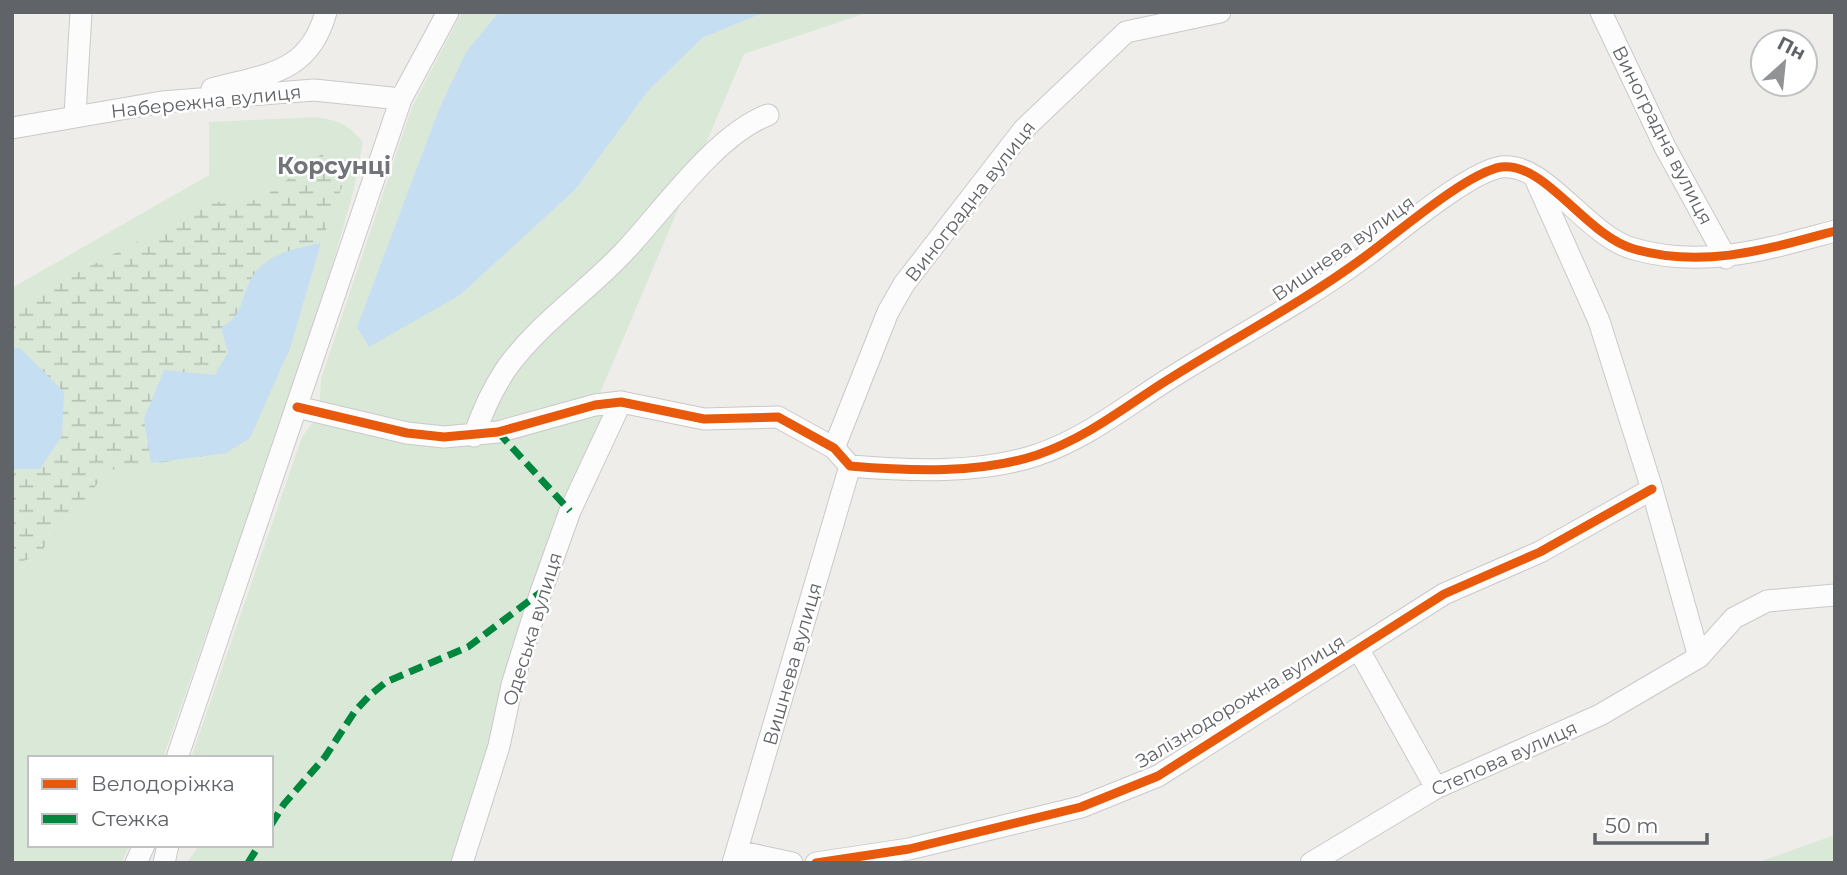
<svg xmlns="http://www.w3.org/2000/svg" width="1847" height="875" font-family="Montserrat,sans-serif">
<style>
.grass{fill:#dae8d8}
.wetland{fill:url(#wetland-marsh)}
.water{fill:#c6def2}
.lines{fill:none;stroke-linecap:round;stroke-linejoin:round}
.minor-casing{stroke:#cac9c9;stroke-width:23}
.minor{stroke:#fdfcfc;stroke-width:21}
.quiet{stroke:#00873e;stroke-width:7;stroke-dasharray:14 7;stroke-linecap:butt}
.cycleway-casing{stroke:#fff;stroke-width:13}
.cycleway{stroke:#e8590c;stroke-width:9}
.labels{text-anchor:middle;stroke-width:5;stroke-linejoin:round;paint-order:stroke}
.street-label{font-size:19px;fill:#606367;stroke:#fff}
.quarter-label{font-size:23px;font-weight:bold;fill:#717579;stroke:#fff}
</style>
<defs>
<pattern id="wetland-marsh" width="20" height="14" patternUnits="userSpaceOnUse" patternTransform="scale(1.75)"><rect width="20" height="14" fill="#dae8d8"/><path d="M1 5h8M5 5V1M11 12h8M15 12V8" fill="none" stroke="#b4c0b3"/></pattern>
</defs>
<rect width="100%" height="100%" fill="#efedea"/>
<path class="grass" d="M499 12 466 52 439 109 357 327 460 295 575 190 648 91 702 38 765 12H869L744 54 595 405 611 421 570 511 462 863H187L199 845H271V758H191L302 437 319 414 321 379 412 107 462 12Z
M315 117C338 120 348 124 363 142L353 193 318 315 163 758H30V845H130L121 863H12V288L209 175V122Z
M1835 835V863H1756Z"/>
<path class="wetland" d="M322 154 343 184 321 243 290 348 250 438 226 453 109 470 37 556 12 565V307L213 202 260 200Z"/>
<path class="water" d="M499 12H765L702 38 648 91 575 190 460 295 369 347 357 327 439 109 466 52Z
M321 243 290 348 250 438 226 453 151 463 144 419 164 370 215 375 228 352 221 328C245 313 239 302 251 279 263 255 297 248 321 243Z
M12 348H20L64 392 62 436 40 469H12Z"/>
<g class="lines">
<g class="minor-casing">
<path id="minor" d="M1601 12 1665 147 1726 258
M212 89C267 74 309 74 326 12
M75 115 81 12
M12 128 162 102 314 90 401 99
M1534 176 1599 321 1652 489 1699 657
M297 407 407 433 444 437 498 432 595 405 621 402 704 419 778 417 834 448 850 466C910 471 979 474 1037 455 1084 439 1121 410 1161 384 1228 341 1299 305 1363 258 1395 235 1466 173 1501 167 1545 161 1586 236 1634 249 1704 269 1768 249 1835 231
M474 436C482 412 492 390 506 369 538 324 585 293 623 253 662 212 716 134 768 115
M834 448 888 312 904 284 1024 129 1126 32 1220 12
M1359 650 1436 788
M177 758 401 99 448 12
M737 851 792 863
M136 863 144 845
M164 863 168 845
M462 863 499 746 512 685 541 592 570 511 621 402
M733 863 850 466
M816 863 909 849 1081 807 1158 776 1444 594 1540 552 1652 489
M1311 863 1436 788 1600 715 1699 657 1734 618 1767 601 1835 595"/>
</g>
<use href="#minor" class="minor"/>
<path class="quiet" d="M498 432 570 511
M271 825 284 804 325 757 355 711 370 695 386 682 468 647 541 592
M248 863 259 845"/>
<g class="cycleway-casing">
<path id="cycleway" d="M297 407 407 433 444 437 498 432 595 405 621 402 704 419 778 417 834 448 850 466C910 471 979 474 1037 455 1084 439 1121 410 1161 384 1228 341 1299 305 1363 258 1395 235 1466 173 1501 167 1545 161 1586 236 1634 249 1704 269 1768 249 1835 231
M816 863 909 849 1081 807 1158 776 1444 594 1540 552 1652 489"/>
</g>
<use href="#cycleway" class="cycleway"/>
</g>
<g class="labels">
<g class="street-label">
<text transform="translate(206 101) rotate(-6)" y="7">Набережна вулиця</text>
<text transform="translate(1663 135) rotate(63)" y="7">Виноградна вулиця</text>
<text transform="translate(970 201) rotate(-52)" y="7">Виноградна вулиця</text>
<text transform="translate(1343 248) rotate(-35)" y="7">Вишнева вулиця</text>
<text transform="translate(532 629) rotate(-73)" y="7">Одеська вулиця</text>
<text transform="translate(792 664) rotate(-74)" y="7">Вишнева вулиця</text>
<text transform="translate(1240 701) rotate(-31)" y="7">Залізнодорожна вулиця</text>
<text transform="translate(1504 758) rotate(-24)" y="7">Степова вулиця</text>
</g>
<g class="quarter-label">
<text x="334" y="174">Корсунці</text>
</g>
</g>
<rect width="1847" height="875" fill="none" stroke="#606367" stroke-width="28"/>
<rect x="28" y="756" width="245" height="91" fill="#ffffff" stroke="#bfc1c2" stroke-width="2"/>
<rect x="42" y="779" width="35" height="10" fill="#e8590c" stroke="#bfc1c2" stroke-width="2"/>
<text x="91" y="791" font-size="21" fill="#606367">Велодоріжка</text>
<rect x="42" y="814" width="35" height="10" fill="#00873e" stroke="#bfc1c2" stroke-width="2"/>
<text x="91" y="826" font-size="21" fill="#606367">Стежка</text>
<g transform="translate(1784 63) rotate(27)"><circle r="33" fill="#ffffff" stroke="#bfc1c2" stroke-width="2"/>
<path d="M0-5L12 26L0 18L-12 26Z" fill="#929395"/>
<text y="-10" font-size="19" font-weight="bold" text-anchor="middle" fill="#606367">Пн</text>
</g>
<path d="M1595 833v10h112v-10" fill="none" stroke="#606367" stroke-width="3.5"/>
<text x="1605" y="833" font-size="21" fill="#606367" stroke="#ffffff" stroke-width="5" paint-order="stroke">50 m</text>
</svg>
